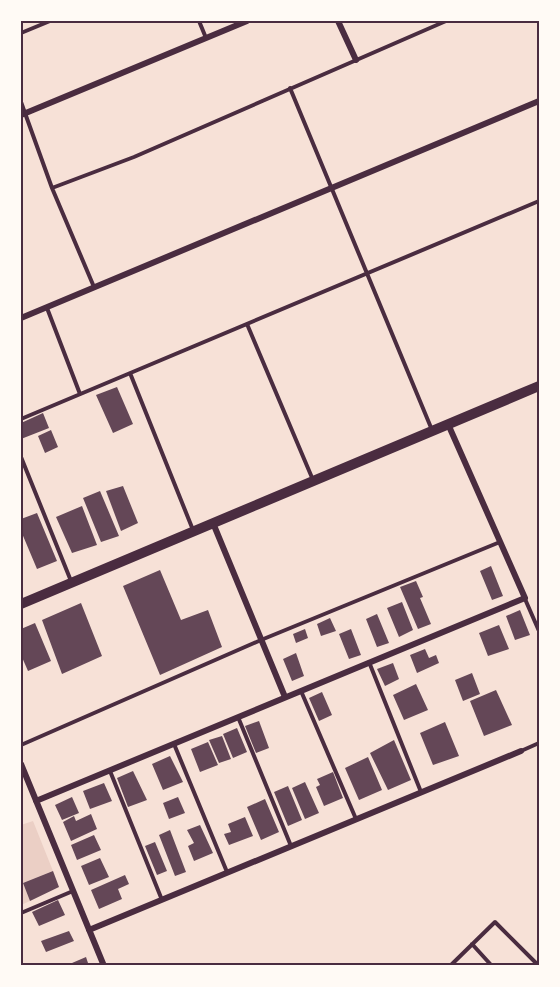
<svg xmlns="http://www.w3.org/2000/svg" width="560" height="987" font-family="Spectral,serif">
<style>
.green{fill:#ebcfc5}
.building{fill:#644757}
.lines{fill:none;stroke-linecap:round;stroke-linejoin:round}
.service{stroke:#4a2c40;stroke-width:4}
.minor{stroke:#4a2c40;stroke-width:6}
.primary{stroke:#4a2c40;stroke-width:10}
.neatline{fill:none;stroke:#4a2c40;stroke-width:2}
</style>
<rect width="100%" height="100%" fill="#f7e1d7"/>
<path class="green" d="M33 821 53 871 23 883 30 901 21 905V825Z"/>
<path class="building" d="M117 387 133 424 113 433 96 395Z
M43 413 49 428 21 439V423Z
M51 430 58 447 45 453 38 436Z
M123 486 138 523 121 531 106 491Z
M100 491 119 536 101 542 83 498Z
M82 506 97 545 72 553 56 517Z
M37 513 57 561 37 569 21 531V519Z
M491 566 503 596 492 600 480 571Z
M160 570 181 620 208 610 222 647 160 675 123 586Z
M416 581 423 597 420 598 431 624 418 629 400 587Z
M402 602 413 630 399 637 387 608Z
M81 603 102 656 62 674 42 620Z
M520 610 530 635 515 640 506 616Z
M377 614 389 643 377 647 366 619Z
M330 618 336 631 321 636 317 624Z
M35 623 51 661 28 671 21 655V629Z
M499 625 509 649 488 656 479 633Z
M305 629 308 638 296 643 293 634Z
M351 629 361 655 349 659 339 634Z
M425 649 429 658 436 655 439 663 417 673 410 655Z
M296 653 304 676 292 681 283 659Z
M393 663 399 679 385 686 377 669Z
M472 673 480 694 463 701 455 680Z
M416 684 428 710 404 720 393 695Z
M496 690 512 725 484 736 470 701Z
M322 692 332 715 319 721 309 698Z
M259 721 269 748 256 753 245 726Z
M445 722 459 756 433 765 420 733Z
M237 728 247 752 233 758 223 734Z
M222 736 231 759 219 763 209 740Z
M394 740 411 780 388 790 370 753Z
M208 742 218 765 200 772 191 749Z
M170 756 183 782 163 790 152 764Z
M368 757 382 790 359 800 345 768Z
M133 771 147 800 128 807 117 778Z
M333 772 343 798 324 806 316 787 320 785 317 779Z
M305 782 319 813 305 819 292 788Z
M104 783 112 801 90 809 83 791Z
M288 786 302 820 288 826 274 792Z
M72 797 79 813 62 820 55 805Z
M178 797 185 813 169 819 163 803Z
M265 799 279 832 261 840 247 807Z
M91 814 97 829 71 841 63 822 74 816 76 821Z
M245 817 253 836 229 845 224 834 231 832 228 824Z
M200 825 213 853 194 861 188 846 194 843 187 830Z
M170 830 186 872 175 876 159 835Z
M94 835 101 850 77 860 71 845Z
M155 842 167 871 157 875 145 846Z
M100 858 109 877 89 885 81 866Z
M53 871 59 887 30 901 23 883Z
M125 875 129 884 118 889 122 899 99 909 91 890Z
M58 900 65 915 39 926 32 912Z
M69 931 74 941 46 952 41 941Z
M86 957 89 966H65Z"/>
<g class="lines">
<path class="service" d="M199 21 206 38
M21 33 50 21
M290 88 432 430
M21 102 52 188 94 287
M52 188 134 157 446 21
M47 308 80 394
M247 324 313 480
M130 373 193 530
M21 419 539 201
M21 457 71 581
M525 599 539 631
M369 662 421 792
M301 691 356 819
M238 717 291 846
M174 744 227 872
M21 745 261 640 500 542
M521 751 539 743
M110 771 162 900
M21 913 73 891
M472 944 492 966
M450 966 495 922 539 966"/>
<path class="minor" d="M338 21 356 60
M21 115 247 21
M21 318 539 101
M213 523 285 697
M21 764 104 966
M36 801 525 598 448 424
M89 930 521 751"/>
<path class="primary" d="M21 604 539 386"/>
</g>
<rect width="560" height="987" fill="none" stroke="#fffaf5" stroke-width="45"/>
<rect x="22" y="22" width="516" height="942" class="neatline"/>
</svg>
